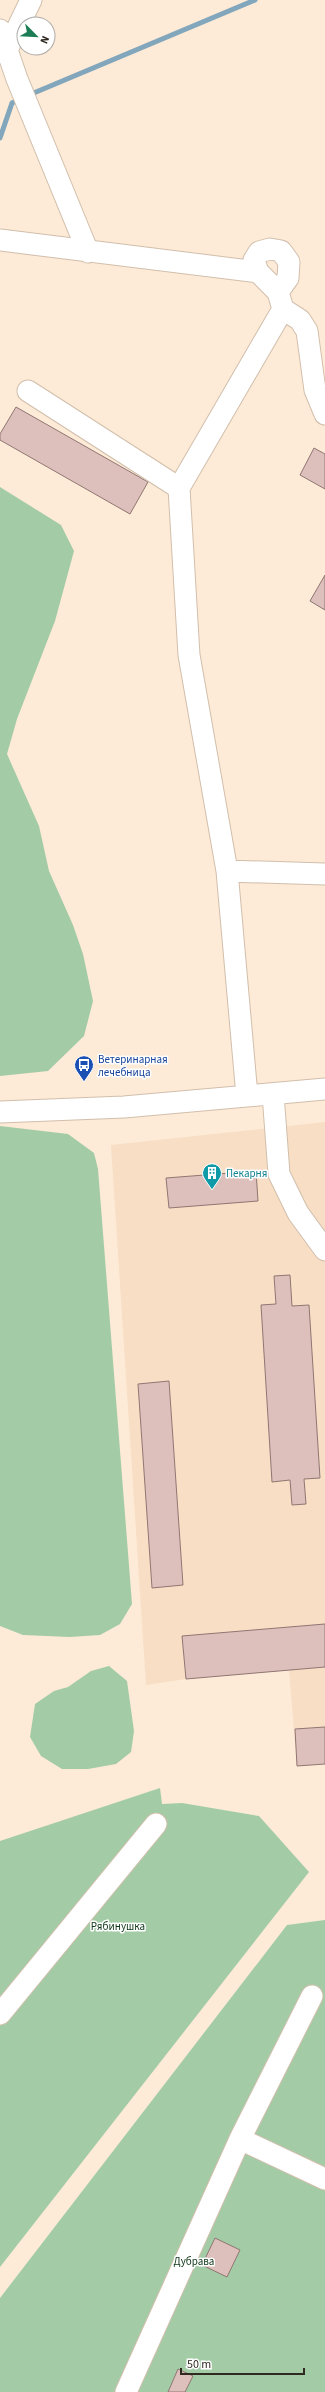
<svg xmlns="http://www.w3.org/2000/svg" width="325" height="2392" font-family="'Source Sans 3',sans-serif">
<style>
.built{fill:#f7dec5}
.green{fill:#a3cca6}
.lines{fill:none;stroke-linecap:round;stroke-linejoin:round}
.stream{stroke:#82a6bb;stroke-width:5}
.building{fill:#ddc0bc;stroke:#907672}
.minor-casing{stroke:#d1bfac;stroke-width:23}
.minor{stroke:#fff;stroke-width:21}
.labels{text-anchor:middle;stroke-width:3;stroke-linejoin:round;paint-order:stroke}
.transit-label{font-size:11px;fill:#164399;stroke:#fff;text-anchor:start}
.culture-label{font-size:11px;fill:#0d838f;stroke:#fff;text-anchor:start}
.park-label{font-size:11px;fill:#0c3514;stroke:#fff}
</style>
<rect width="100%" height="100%" fill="#fdead7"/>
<path class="built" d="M325 1122V1764L297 1766 289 1670 186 1679 146 1685 111 1145Z"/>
<path class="green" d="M0 487 61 525 74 551 55 621 17 719 7 754 39 826 49 871 73 925 83 954 93 1001 84 1036 48 1071 0 1076Z
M0 1126 68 1134 94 1153 98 1169 132 1604 120 1624 100 1635 70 1637 23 1635 0 1626Z
M109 1666 127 1681 134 1731 131 1752 116 1764 88 1769H62L41 1756 30 1737 35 1704 54 1691 68 1687 91 1671Z
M160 1788 162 1804 182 1803 259 1816 309 1872 0 2267V1841Z
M325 1920V2392H0V2298L287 1925Z"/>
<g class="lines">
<path class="stream" d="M29 95 255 0
M0 138 12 103 20 99"/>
</g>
<path class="building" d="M16 407 148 482 130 514 0 440V434Z
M314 448 325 454V489L300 475Z
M325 575V610L310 601Z
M256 1171 258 1201 169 1208 166 1178Z
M290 1275 292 1306 309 1305 320 1478 304 1479 306 1504 292 1505 290 1480 272 1482 261 1305 276 1304 274 1276Z
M169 1381 183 1585 152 1588 138 1384Z
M325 1624V1667L186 1679 182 1636Z
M325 1727V1764L297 1766 295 1729Z
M215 2238 240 2250 227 2277 202 2265Z
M178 2369 193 2376 185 2392H168Z"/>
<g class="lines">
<g class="minor-casing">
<path id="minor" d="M0 30 17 79 88 252
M7 50 31 0
M0 240 258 272 278 292 283 309 179 488 189 655 227 871 247 1096
M258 272 254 260 259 252 270 249 281 251 289 262 288 278 278 292
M283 309 300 320 307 331 315 390 325 414
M28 391 179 488
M227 871 325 874
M273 1094 279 1174 298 1213 325 1250
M0 1112 124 1107 325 1089
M0 2014 156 1824
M240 2139 325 2179
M126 2392 240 2139 312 1996"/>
</g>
<use href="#minor" class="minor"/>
</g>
<defs>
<g id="bus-pin" transform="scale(1)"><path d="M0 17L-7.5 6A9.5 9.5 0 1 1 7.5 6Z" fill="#1a4fb4" stroke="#fff"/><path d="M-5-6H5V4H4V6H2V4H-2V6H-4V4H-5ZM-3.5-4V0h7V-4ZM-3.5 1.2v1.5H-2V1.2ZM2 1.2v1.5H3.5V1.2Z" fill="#fff"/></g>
<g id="building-pin" transform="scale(1)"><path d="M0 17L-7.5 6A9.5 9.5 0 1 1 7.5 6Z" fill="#0f9aa8" stroke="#fff"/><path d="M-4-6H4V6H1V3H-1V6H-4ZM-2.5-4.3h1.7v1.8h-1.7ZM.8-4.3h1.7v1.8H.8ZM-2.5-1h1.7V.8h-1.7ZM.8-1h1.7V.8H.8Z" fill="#fff"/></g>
</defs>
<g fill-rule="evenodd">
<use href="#bus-pin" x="84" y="1065"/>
<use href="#building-pin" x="212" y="1173"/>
</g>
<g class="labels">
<g class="transit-label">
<text x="98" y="1063">Ветеринарная<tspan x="98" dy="13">лечебница</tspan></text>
</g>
<g class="culture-label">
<text x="226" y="1177">Пекарня</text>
</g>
<g class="park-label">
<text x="118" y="1930">Рябинушка</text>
<text x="194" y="2265">Дубрава</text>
</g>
</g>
<g transform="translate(36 36) rotate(114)"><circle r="19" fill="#ffffff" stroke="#aca9a7"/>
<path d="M0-3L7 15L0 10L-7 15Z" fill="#1c7d55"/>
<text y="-6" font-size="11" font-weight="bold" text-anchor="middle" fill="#302922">N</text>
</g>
<path d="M181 2368v6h123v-6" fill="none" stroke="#302922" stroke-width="2"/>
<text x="187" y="2368" font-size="12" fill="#302922" stroke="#ffffff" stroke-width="3" paint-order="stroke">50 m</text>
</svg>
